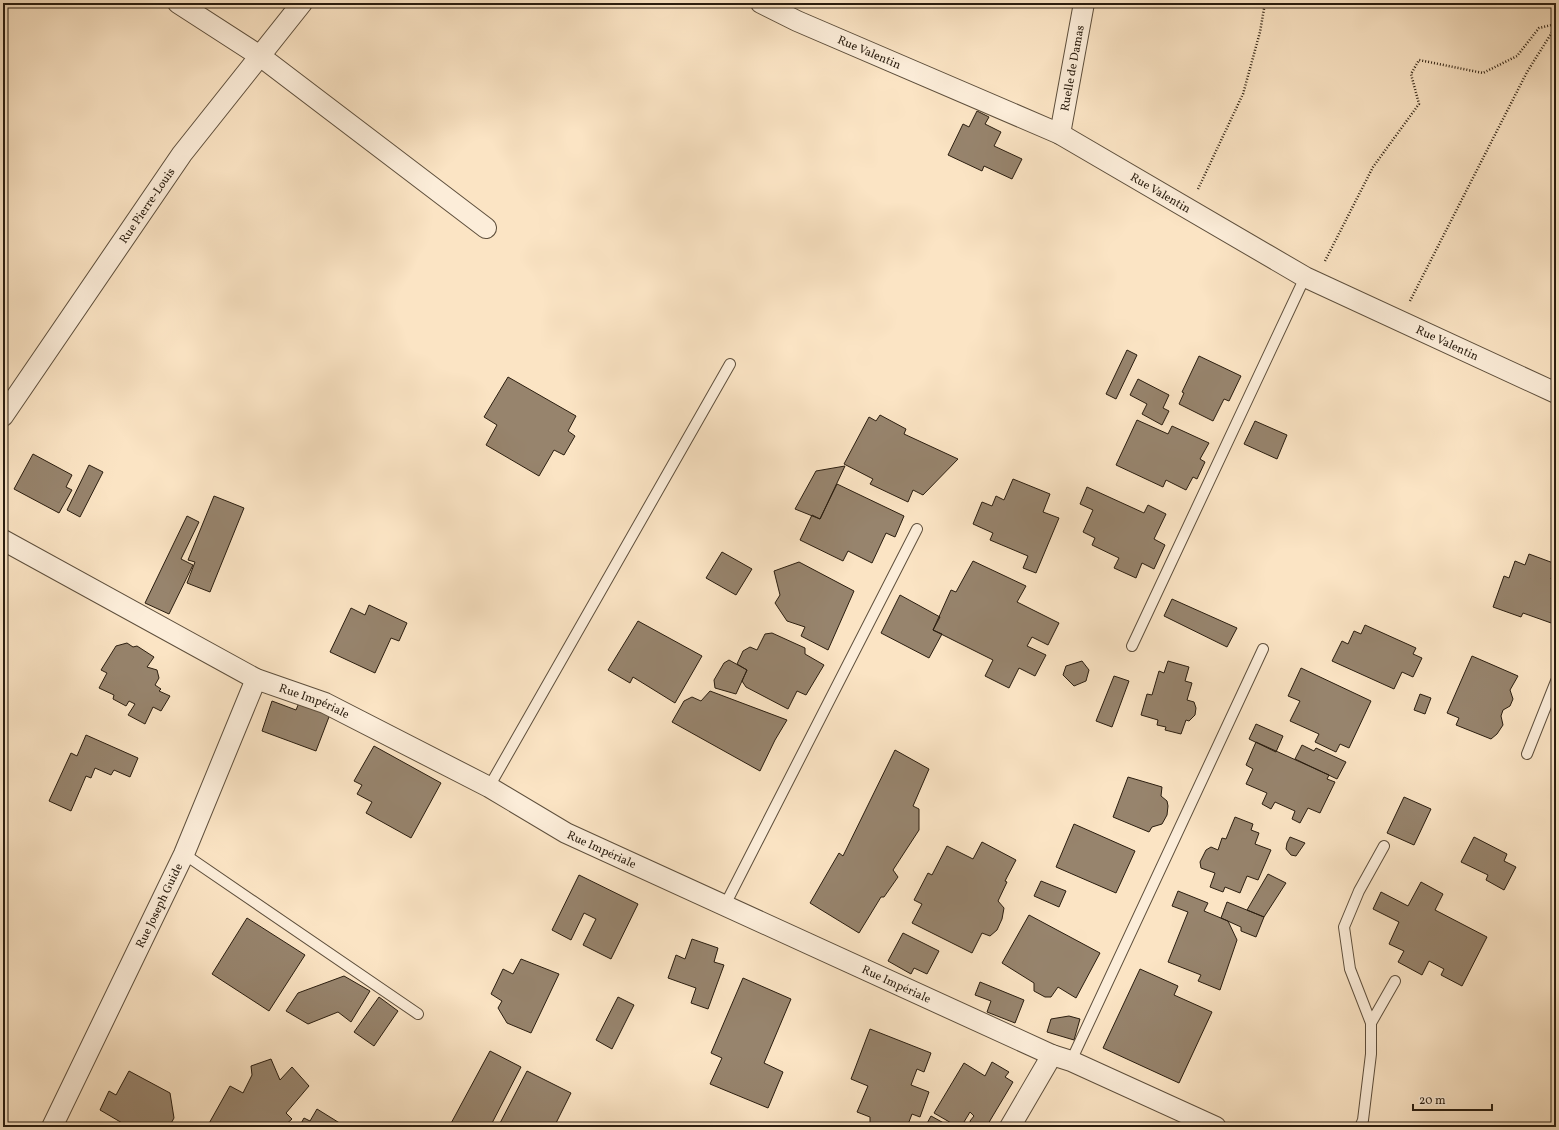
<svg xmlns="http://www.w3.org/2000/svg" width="1559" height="1130" font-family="Vollkorn,serif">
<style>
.building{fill:#97846d;stroke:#2a1d0f}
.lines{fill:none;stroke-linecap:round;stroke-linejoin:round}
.lane-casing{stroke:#5e4f3c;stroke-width:12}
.street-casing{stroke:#5e4f3c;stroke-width:22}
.path{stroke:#2a1d0f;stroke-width:2.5;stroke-dasharray:1 2;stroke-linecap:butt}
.lane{stroke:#fcedd9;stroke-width:10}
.street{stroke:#fcedd9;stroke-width:20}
.labels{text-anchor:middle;stroke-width:3;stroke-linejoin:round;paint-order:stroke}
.street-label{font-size:12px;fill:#2a1d0f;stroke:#fcedd9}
</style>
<rect width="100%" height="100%" fill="#fbe4c4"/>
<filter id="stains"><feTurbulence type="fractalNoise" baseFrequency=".005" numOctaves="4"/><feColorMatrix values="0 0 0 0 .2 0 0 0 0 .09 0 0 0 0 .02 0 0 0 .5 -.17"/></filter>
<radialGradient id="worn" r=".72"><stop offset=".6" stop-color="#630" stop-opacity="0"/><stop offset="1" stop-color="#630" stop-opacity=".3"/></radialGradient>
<path class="building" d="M977 111 989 117 985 124 1001 132 994 146 1022 159 1012 179 984 166 982 171 948 155 963 124 969 127Z
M1127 350 1137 355 1116 399 1106 394Z
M1199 356 1241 376 1229 401 1224 399 1213 421 1179 404 1184 393 1182 392Z
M508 377 576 416 568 431 575 436 564 455 554 450 539 476 486 445 497 425 484 417Z
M1138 379 1169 395 1163 408 1169 411 1162 425 1142 414 1147 404 1130 395Z
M880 415 906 429 904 434 958 459 923 495 913 490 908 502 870 484 873 479 844 464 869 417 876 421Z
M1137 420 1168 434 1172 426 1209 443 1200 459 1205 462 1197 479 1193 477 1186 490 1166 480 1163 487 1116 465Z
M1255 421 1287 435 1277 459 1244 444Z
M33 454 72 475 66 487 72 490 59 513 14 489Z
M89 465 103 472 80 517 67 510Z
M845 466 820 519 795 509 816 471Z
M1013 479 1050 494 1043 512 1059 518 1036 573 1023 568 1028 556 990 540 993 533 973 524 982 502 992 506 996 496 1004 500Z
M837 484 904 516 895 537 886 533 872 563 848 551 843 561 800 540 812 515 820 519Z
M1087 487 1144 513 1148 505 1166 514 1154 539 1165 545 1154 569 1142 563 1136 578 1114 568 1119 558 1092 545 1095 538 1083 532 1093 510 1080 504Z
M214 496 244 508 210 592 187 583 195 562 188 560Z
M187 516 199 522 181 559 193 565 169 614 145 603Z
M722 552 752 569 736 595 706 578Z
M1529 554 1556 564 1551 579 1556 581V617L1554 624 1523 613 1521 617 1493 607 1504 576 1509 578 1515 561 1525 565Z
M973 561 1026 586 1017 602 1059 623 1048 645 1032 637 1027 646 1046 655 1035 676 1019 668 1009 688 985 676 993 660 933 630 951 590 956 592Z
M799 562 854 591 828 650 801 636 805 627 787 621 775 603 780 595 774 571Z
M900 595 940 617 933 630 942 634 929 658 881 633Z
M1172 599 1237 628 1227 647 1164 616Z
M369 605 407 623 399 641 391 638 375 673 330 652 351 608 365 615Z
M638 621 702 656 675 703 633 677 630 683 608 670Z
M1365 625 1416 648 1413 654 1422 658 1413 677 1402 672 1394 689 1332 661 1342 641 1348 644 1354 631 1361 634Z
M772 633 805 648V654L824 665 806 695 797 691 788 709 746 687 742 681 747 670 737 664 743 651 750 647 757 650 765 634Z
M127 643 133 647 137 646 154 657 147 667 157 670 159 678 155 685 161 689 159 691 170 696 161 711 153 707 145 724 128 715 135 704 129 701 126 706 113 699 114 695 99 688 107 673 101 670 116 646Z
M1472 656 1518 676 1510 690 1513 699 1510 706 1503 710 1501 716 1503 725 1497 734 1491 739 1456 725 1459 718 1447 713Z
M729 660 747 670 736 694 715 688 714 680 724 663Z
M1082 661 1089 670 1086 681 1074 686 1063 675 1066 666Z
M1168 661 1189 667 1185 681 1192 683 1187 700 1194 702 1196 708 1195 715 1189 721 1186 720 1181 734 1165 730 1166 727 1157 725 1158 720 1141 715 1147 694 1152 695 1159 671 1164 673Z
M1301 668 1371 701 1349 748 1340 744 1336 752 1315 742 1319 734 1290 721 1300 701 1288 696Z
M1114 676 1129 681 1112 727 1096 721Z
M710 691 787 720 775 740 760 771 672 722 684 701 692 697 701 701Z
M1420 694 1431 698 1425 714 1414 710Z
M301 698 332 709 316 751 262 731 272 701 296 710Z
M1256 724 1283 736 1276 752 1249 739Z
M86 735 138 758 130 777 114 770 111 775 95 768 91 778 86 776 71 811 49 801 71 753 77 756Z
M1256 742 1329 775 1327 779 1335 782 1320 813 1308 808 1300 823 1292 819 1295 811 1275 802 1271 809 1262 804 1267 793 1246 784 1253 769 1246 765Z
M1302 745 1314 751 1316 748 1346 762 1337 779 1295 759Z
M374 746 441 783 411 838 366 813 372 802 357 794 362 785 354 781Z
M895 750 929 769 913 806 919 809V830L893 870 898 877 884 897H881L859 933 810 903 839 853 843 856Z
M1128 777 1162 787 1161 796 1167 801 1168 806 1167 815 1162 824 1152 827 1149 832 1113 817Z
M1404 797 1431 809 1414 845 1387 833Z
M1235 817 1253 824 1251 830 1259 833 1255 844 1271 850 1258 880 1247 876 1240 893 1225 887 1223 892 1210 887 1215 873 1201 868 1200 862 1206 850 1211 847 1218 850 1222 838 1226 839Z
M1074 824 1135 851 1116 893 1056 867Z
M1290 837 1305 843 1296 856 1291 855 1286 849 1287 843Z
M1474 837 1507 854 1504 861 1516 867 1504 890 1486 880 1488 875 1461 862Z
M982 842 1016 860 1005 881 1007 882 998 901 1004 908 1002 919 997 930 990 936 982 933 972 953 912 923 922 904 914 900 928 873 932 875 947 846 973 859Z
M1268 874 1286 883 1264 917 1247 910Z
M579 875 638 904 611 959 583 945 596 919 584 913 571 940 552 930Z
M1041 881 1066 891 1059 907 1034 896Z
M1421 882 1443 894 1435 910 1487 937 1462 986 1441 975 1444 969 1429 961 1422 975 1398 962 1404 951 1389 944 1399 922 1373 909 1381 892 1408 906Z
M1178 891 1208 903 1204 911 1228 921 1237 940 1220 990 1198 981 1201 975 1168 962 1188 912 1172 906Z
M1227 902 1264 917 1256 937 1241 931V927L1221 918Z
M1029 915 1100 953 1076 998 1058 987 1051 997H1045L1034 991V983L1002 963Z
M247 918 305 955 269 1011 212 974Z
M903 933 939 951 927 974 914 968 911 974 888 961Z
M692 939 718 948 714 962 724 965 708 1009 691 1003 696 988 668 978 676 955 685 959Z
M521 959 559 974 531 1033 507 1023 498 1008 502 1001 491 994 503 969 513 974Z
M1140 969 1178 986 1174 995 1212 1012 1179 1083 1103 1048Z
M344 976 370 991 351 1022 338 1012 308 1024 286 1011 298 993Z
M743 978 791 999 764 1063 783 1072 768 1108 710 1084 722 1058 711 1053Z
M980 982 1024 1000 1015 1023 987 1012 991 1001 975 995Z
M379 997 398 1011 374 1046 354 1032Z
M618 997 634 1005 612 1049 596 1040Z
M1069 1016 1080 1019 1074 1040 1047 1032 1051 1019Z
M870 1029 931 1053 924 1072 917 1069 911 1085 929 1092 920 1117 912 1114 907 1127H870V1117L857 1112 868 1086 851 1079Z
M490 1051 521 1067 490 1127H449Z
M271 1059 280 1080 292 1067 309 1086 286 1113 292 1119 283 1127H207L230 1086 243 1093 252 1075 251 1066Z
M992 1062 1009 1072 1005 1077 1013 1082 988 1124V1127H971L970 1121 974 1116 970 1112 961 1127H958L934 1113 964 1063 985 1076Z
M129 1071 170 1093 174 1118 169 1127H129L100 1110 109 1091 116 1095Z
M527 1071 571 1093 554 1127H498Z
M317 1109 346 1127H299L304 1118 310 1121Z
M931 1116 951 1127H925Z"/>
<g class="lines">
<g class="lane-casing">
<path id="lane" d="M1132 646 1305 277
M1527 754 1556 681
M489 787 730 364
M184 854 418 1014
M725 905 917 529
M1371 1023 1395 981
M1071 1061 1263 649
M1360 1127 1363 1120 1371 1054V1023L1350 969 1344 927 1359 891 1384 846"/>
</g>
<g class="street-casing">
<g id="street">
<path d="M178 3 260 56 486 228"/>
<path id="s1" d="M761 3 797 21 1060 134 1305 277 1556 393"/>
<path id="s2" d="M1060 134 1084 3"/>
<path id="s3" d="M3 416 182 154 302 3"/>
<path id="s4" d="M3 540 256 679 325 703 489 787 566 833 1052 1055 1071 1061 1216 1127"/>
<path id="s5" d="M52 1127 184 854 256 679"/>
<path d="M1010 1127 1052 1055"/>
</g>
</g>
<path class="path" d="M1198 189 1243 94 1260 32 1265 3
M1325 261 1373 167 1419 104 1411 74 1419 60 1483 73 1517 56 1539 28 1556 24
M1410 301 1527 72 1556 26"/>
<use href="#lane" class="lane"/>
<use href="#street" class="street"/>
</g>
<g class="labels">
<g class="street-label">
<text dy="4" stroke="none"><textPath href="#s1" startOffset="119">Rue Valentin</textPath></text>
<text dy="4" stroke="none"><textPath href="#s2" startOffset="67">Ruelle de Damas</textPath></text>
<text dy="4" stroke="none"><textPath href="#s1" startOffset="443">Rue Valentin</textPath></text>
<text dy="4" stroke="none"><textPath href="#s3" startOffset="255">Rue Pierre-Louis</textPath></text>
<text dy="4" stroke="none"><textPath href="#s1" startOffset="767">Rue Valentin</textPath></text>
<text dy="4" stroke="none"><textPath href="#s4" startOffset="351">Rue Impériale</textPath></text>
<text dy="4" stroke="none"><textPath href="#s4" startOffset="675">Rue Impériale</textPath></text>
<text dy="4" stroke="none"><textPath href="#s5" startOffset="246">Rue Joseph Guide</textPath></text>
<text dy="4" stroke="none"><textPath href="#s4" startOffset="999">Rue Impériale</textPath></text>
</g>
</g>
<rect width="1559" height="1130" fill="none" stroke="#fbe4c4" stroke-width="16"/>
<rect x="4" y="4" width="1551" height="1122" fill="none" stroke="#2a1d0f" stroke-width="2"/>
<rect x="8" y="8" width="1543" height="1114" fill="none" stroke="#2a1d0f"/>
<path d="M1413 1104v6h79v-6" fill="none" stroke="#2a1d0f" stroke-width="2"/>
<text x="1419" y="1104" font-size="12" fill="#2a1d0f" stroke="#fcedd9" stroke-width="3" paint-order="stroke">20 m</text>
<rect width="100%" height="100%" filter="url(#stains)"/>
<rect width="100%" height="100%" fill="url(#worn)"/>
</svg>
